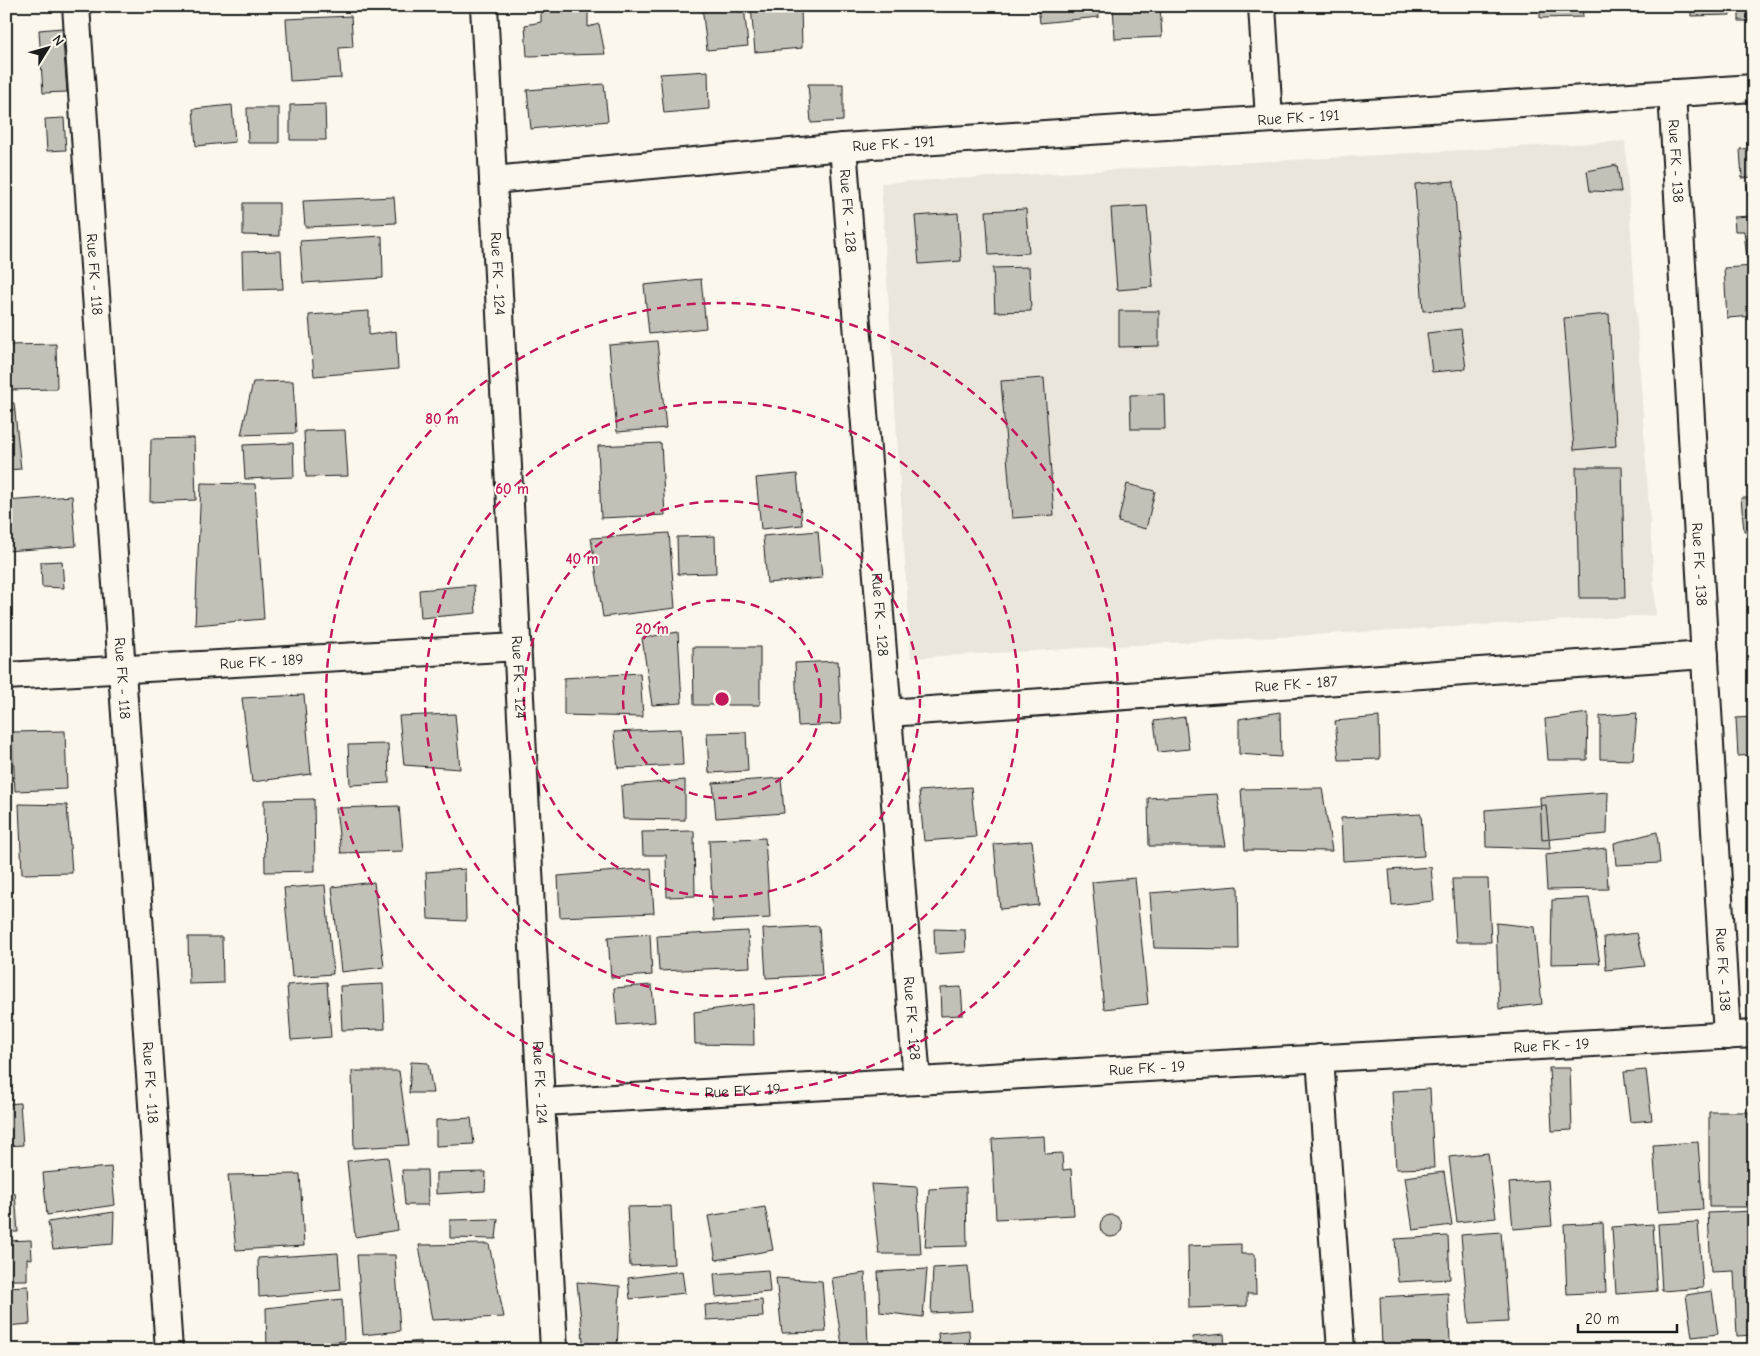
<svg xmlns="http://www.w3.org/2000/svg" width="1760" height="1356" font-family="'Comic Neue',sans-serif">
<style>
.built{fill:#eae6dc}
.building{fill:#c3c0b8;stroke:#1c1c1c}
.lines{fill:none;stroke-linecap:round;stroke-linejoin:round}
.street-casing{stroke:#1c1c1c;stroke-width:30}
.street{stroke:#fbf7ec;stroke-width:26}
.ring{fill:none;stroke:#c2185b;stroke-width:2.5;stroke-dasharray:9 6}
.labels{text-anchor:middle;stroke-width:4;stroke-linejoin:round;paint-order:stroke}
.street-label{font-size:15px;fill:#1c1c1c;stroke:#fbf7ec}
.centre{fill:#c2185b;stroke:#fbf7ec;stroke-width:2.5}
.ring-label{font-size:15px;text-anchor:middle;font-weight:bold;fill:#c2185b;stroke:#fbf7ec;stroke-width:4;stroke-linejoin:round;paint-order:stroke}
</style>
<rect width="100%" height="100%" fill="#fbf7ec"/>
<filter id="ink" filterUnits="userSpaceOnUse"><feTurbulence type="fractalNoise" baseFrequency=".02" numOctaves="2"/><feDisplacementMap in="SourceGraphic" scale="10" xChannelSelector="R" yChannelSelector="G"/><feConvolveMatrix kernelMatrix="1 2 1 2 8 2 1 2 1" color-interpolation-filters="sRGB"/></filter>
<g filter="url(#ink)">
<path class="built" d="M1625 141 1656 615 911 658 881 183Z"/>
<path class="building" d="M541 6H588V27L599 24 605 54 527 56 525 25 541 22Z
M702 6H744L748 46 707 50Z
M751 6H801L802 48 755 52Z
M1038 6H1098L1099 17 1040 23Z
M1113 6H1160L1162 37 1115 39Z
M1540 6H1582L1583 17 1540 18Z
M1691 6H1729L1730 15 1691 16Z
M1739 6H1754V21H1739Z
M351 16 353 47 339 48 341 78 290 81 286 19Z
M62 28 67 92 43 93 39 30Z
M708 71 709 109 664 113 660 74Z
M604 84 608 121 531 129 527 90Z
M808 84H843V121L811 123Z
M325 104 326 140H290V105Z
M232 105 235 142 196 146 193 109Z
M247 108H279V143H248Z
M64 118 66 150 47 151 45 119Z
M1754 148V177L1742 178 1740 149Z
M1617 165 1621 192 1590 191 1587 171Z
M1454 181 1463 309 1423 311 1415 184Z
M1754 182V258L1747 259 1744 231H1735L1734 217 1750 216 1747 183Z
M394 197 396 223 305 227 303 201Z
M243 203H279V236L243 235Z
M1147 206 1153 287 1117 290 1111 208Z
M1026 209 1029 253 989 255 986 211Z
M958 213 961 261 919 264 915 216Z
M382 236 383 278 303 283 300 241Z
M281 251 283 289 243 290 242 252Z
M1754 266V316L1727 318 1724 268Z
M1029 267 1031 311 995 312 993 268Z
M701 279 706 328 649 334 644 285Z
M369 311V335L396 331 398 369 314 376 309 315Z
M1119 311H1159V346L1119 347Z
M1609 314 1616 446 1574 450 1564 318Z
M1461 329 1466 369 1432 372 1427 333Z
M657 341 666 428 617 432 609 345Z
M56 344 57 389 6 390V345Z
M1044 378 1054 515 1012 518 1001 381Z
M293 381 296 433 241 435 253 382Z
M1164 394 1165 429H1131L1130 395Z
M6 403H14L21 469 6 470Z
M345 430 348 476 306 477 304 431Z
M194 438 196 500 150 502 151 439Z
M293 443 294 477 245 479 243 445Z
M661 443 665 515 601 518 598 446Z
M1576 467H1622L1625 598H1579Z
M797 474 802 525 761 529 756 478Z
M201 483 255 484 264 619 195 625Z
M1127 484 1155 491 1146 529 1118 522Z
M72 496 76 546 6 551V501Z
M1741 498H1754V530L1744 531Z
M818 531 822 578 767 583 763 536Z
M669 533 675 608 603 617 591 538Z
M715 536 716 573 678 574 677 537Z
M62 561 64 588 42 587 41 562Z
M474 585 476 613 421 618 419 590Z
M678 632 682 703 652 705 642 638Z
M693 647H760V705H694Z
M838 661 841 724 798 726 795 663Z
M640 673 643 717 564 715V678Z
M304 695 311 774 252 782 242 698Z
M1280 712 1281 757 1239 754V719Z
M1588 713 1587 760H1548L1545 719Z
M1637 713 1633 760 1600 759V716Z
M455 714 460 769 404 765 399 716Z
M1185 717 1189 749 1158 752 1154 721Z
M1379 717 1380 759 1339 760 1335 721Z
M1754 717V755L1738 756 1736 718Z
M681 729 683 765 618 768 614 732Z
M65 731 67 789 15 791 12 732Z
M746 732 748 771 709 773 707 733Z
M388 744 389 783 350 785 348 745Z
M781 778 784 813 716 818 713 783Z
M685 780V820L623 819 621 786Z
M971 787 976 837 924 841 919 791Z
M1322 788 1332 851 1245 850 1241 789Z
M1608 792 1607 834 1542 840 1540 797Z
M1217 794 1226 846H1149L1148 798Z
M314 799 315 871 265 872 264 800Z
M19 804 67 805 72 873 22 874Z
M1546 805 1550 849 1486 847 1485 810Z
M399 806 403 851 341 853 336 808Z
M1421 814 1424 856 1343 861 1341 818Z
M694 831 695 896 667 897 666 855H643L642 832Z
M1657 832 1660 863 1616 865 1614 843Z
M765 838 770 918 713 921 709 840Z
M1032 841 1039 905 1000 909 994 844Z
M1606 848 1608 889 1547 890 1545 855Z
M1431 867 1434 901 1392 905 1389 870Z
M651 868 654 913 560 917 558 876Z
M465 869 466 921 428 919 426 872Z
M1135 878 1148 1004 1104 1009 1092 882Z
M1452 879H1488L1491 942H1456Z
M374 882 384 967 341 972 332 887Z
M325 885 333 974 292 977 284 888Z
M1238 886 1239 949 1154 948 1150 893Z
M1589 898 1600 963 1551 964 1552 900Z
M1496 923 1534 927 1542 1004 1499 1009Z
M819 926 822 975 766 978 763 929Z
M934 929 965 930 966 952 935 954Z
M748 931 750 967 659 971 657 936Z
M1637 933 1645 966 1606 970 1604 937Z
M650 934 652 975 611 978 608 937Z
M188 937H222L223 983 189 984Z
M327 982 331 1037 291 1040 287 985Z
M383 984 385 1029 342 1030 340 986Z
M652 985 655 1022 617 1025 614 988Z
M961 987 963 1015 941 1016 940 988Z
M753 1004 754 1045 695 1044 694 1012Z
M411 1062 428 1063 433 1093H409Z
M1549 1068H1570L1572 1130 1552 1131Z
M1646 1070 1652 1120 1630 1122 1624 1072Z
M352 1071H399L409 1145 354 1148Z
M1430 1089 1434 1168 1396 1169 1392 1091Z
M20 1103 23 1145 6 1146V1104Z
M1709 1112H1749L1750 1207H1709Z
M471 1118 474 1144 436 1146V1120Z
M1044 1136 1045 1154 1062 1153 1063 1170 1071 1169 1074 1215 996 1219 992 1139Z
M1698 1142 1703 1209 1658 1212 1653 1145Z
M1488 1153 1496 1218 1457 1222 1449 1157Z
M388 1157 398 1230 355 1237 347 1161Z
M111 1167 115 1205 47 1215 43 1173Z
M402 1170H427L428 1205H405Z
M486 1172 485 1191 436 1194V1173Z
M1444 1172 1452 1225 1413 1230 1405 1177Z
M300 1174 304 1246 236 1250 228 1175Z
M1548 1180 1552 1226 1513 1229 1509 1183Z
M871 1184 917 1187 921 1254H879Z
M966 1187 967 1246 925 1247 929 1189Z
M15 1193 18 1232H6V1194Z
M671 1206 674 1264 630 1266 627 1207Z
M765 1207 773 1250 716 1260 708 1216Z
M1754 1211V1335L1737 1336 1734 1271 1711 1272 1708 1213Z
M114 1212 113 1244 53 1249 48 1222Z
M1100 1226a11 11 0 1 1 22 0a11 11 0 1 1-22 0Z
M498 1219 496 1239 450 1238V1220Z
M1698 1222 1703 1288 1662 1291 1658 1224Z
M1603 1223 1606 1292 1567 1294 1564 1225Z
M1653 1224 1657 1291 1616 1294 1612 1227Z
M1501 1232 1508 1322 1469 1324 1461 1235Z
M1448 1236 1450 1279 1398 1282 1395 1239Z
M31 1240 32 1259 27 1258V1280H6V1241Z
M489 1244 504 1317 432 1320 419 1245Z
M1241 1244V1254H1255L1256 1294H1247V1306L1189 1308 1188 1246Z
M338 1253 341 1290 259 1297 258 1258Z
M357 1255H395L400 1331 363 1335Z
M968 1266 972 1311 931 1313 933 1268Z
M927 1269 923 1317 880 1312 878 1272Z
M768 1270 770 1292 716 1297 714 1274Z
M682 1271 685 1293 630 1299 628 1278Z
M865 1273 868 1345H842L832 1278Z
M776 1278 822 1281 826 1332 782 1333Z
M577 1282 620 1286 617 1350H584Z
M28 1286 30 1324 6 1326V1287Z
M1712 1291 1718 1334 1692 1337 1686 1295Z
M1448 1293 1450 1343 1382 1346 1380 1297Z
M342 1299 344 1341 267 1348 266 1308Z
M762 1300 763 1317 706 1320 705 1305Z
M969 1330 970 1350H939L938 1333Z
M1224 1334 1225 1350H1194L1192 1337Z
M421 1341V1350H367V1347Z"/>
<g class="lines">
<g class="street-casing">
<g id="street">
<path id="s1" d="M76 6 169 1350"/>
<path id="s2" d="M484 6 554 1350"/>
<path d="M1262 6 1269 119"/>
<path id="s3" d="M1672 93 1727 1036"/>
<path id="s4" d="M843 147 917 1081"/>
<path id="s5" d="M493 180 843 147 1754 88"/>
<path id="s6" d="M6 676 518 647"/>
<path id="s7" d="M888 713 1705 655"/>
<path d="M1320 1058 1341 1350"/>
<path id="s8" d="M542 1102 1754 1034"/>
</g>
</g>
<use href="#street" class="street"/>
</g>
</g>
<g class="ring">
<circle cx="722" cy="699" r="99"/>
<circle cx="722" cy="699" r="198"/>
<circle cx="722" cy="699" r="297"/>
<circle cx="722" cy="699" r="396"/>
</g>
<g class="labels">
<g class="street-label">
<text dy="5" stroke="none"><textPath href="#s5" startOffset="808">Rue FK - 191</textPath></text>
<text dy="5" stroke="none"><textPath href="#s5" startOffset="402">Rue FK - 191</textPath></text>
<text dy="5" stroke="none"><textPath href="#s3" startOffset="68">Rue FK - 138</textPath></text>
<text dy="5" stroke="none"><textPath href="#s4" startOffset="64">Rue FK - 128</textPath></text>
<text dy="5" stroke="none"><textPath href="#s1" startOffset="269">Rue FK - 118</textPath></text>
<text dy="5" stroke="none"><textPath href="#s2" startOffset="268">Rue FK - 124</textPath></text>
<text dy="5" stroke="none"><textPath href="#s3" startOffset="472">Rue FK - 138</textPath></text>
<text dy="5" stroke="none"><textPath href="#s4" startOffset="469">Rue FK - 128</textPath></text>
<text dy="5" stroke="none"><textPath href="#s6" startOffset="256">Rue FK - 189</textPath></text>
<text dy="5" stroke="none"><textPath href="#s1" startOffset="674">Rue FK - 118</textPath></text>
<text dy="5" stroke="none"><textPath href="#s2" startOffset="672">Rue FK - 124</textPath></text>
<text dy="5" stroke="none"><textPath href="#s7" startOffset="409">Rue FK - 187</textPath></text>
<text dy="5" stroke="none"><textPath href="#s3" startOffset="878">Rue FK - 138</textPath></text>
<text dy="5" stroke="none"><textPath href="#s4" startOffset="874">Rue FK - 128</textPath></text>
<text dy="5" stroke="none"><textPath href="#s8" startOffset="1011">Rue FK - 19</textPath></text>
<text dy="5" stroke="none"><textPath href="#s8" startOffset="606">Rue FK - 19</textPath></text>
<text dy="5" stroke="none"><textPath href="#s1" startOffset="1079">Rue FK - 118</textPath></text>
<text dy="5" stroke="none"><textPath href="#s2" startOffset="1078">Rue FK - 124</textPath></text>
<text dy="5" stroke="none"><textPath href="#s8" startOffset="201">Rue FK - 19</textPath></text>
</g>
</g>
<circle cx="722" cy="699" r="8" class="centre"/>
<g class="ring-label">
<text x="442" y="424">80 m</text>
<text x="512" y="494">60 m</text>
<text x="582" y="564">40 m</text>
<text x="652" y="634">20 m</text>
</g>
<rect width="1760" height="1356" fill="none" stroke="#fbf7ec" stroke-width="25"/>
<rect x="12" y="12" width="1735" height="1331" fill="none" stroke="#1c1c1c" stroke-width="2" filter="url(#ink)"/>
<g transform="translate(48 48) rotate(53)" stroke="#fbf7ec" stroke-width="4" paint-order="stroke">
<path d="M0-4L9 19L0 12L-9 19Z" fill="#1c1c1c"/>
<text y="-8" font-size="14" font-weight="bold" text-anchor="middle" fill="#1c1c1c">N</text>
</g>
<path d="M1578 1324v8h99v-8" fill="none" stroke="#1c1c1c" stroke-width="2.5"/>
<text x="1585" y="1324" font-size="15" fill="#1c1c1c" stroke="#fbf7ec" stroke-width="4" paint-order="stroke">20 m</text>
</svg>
